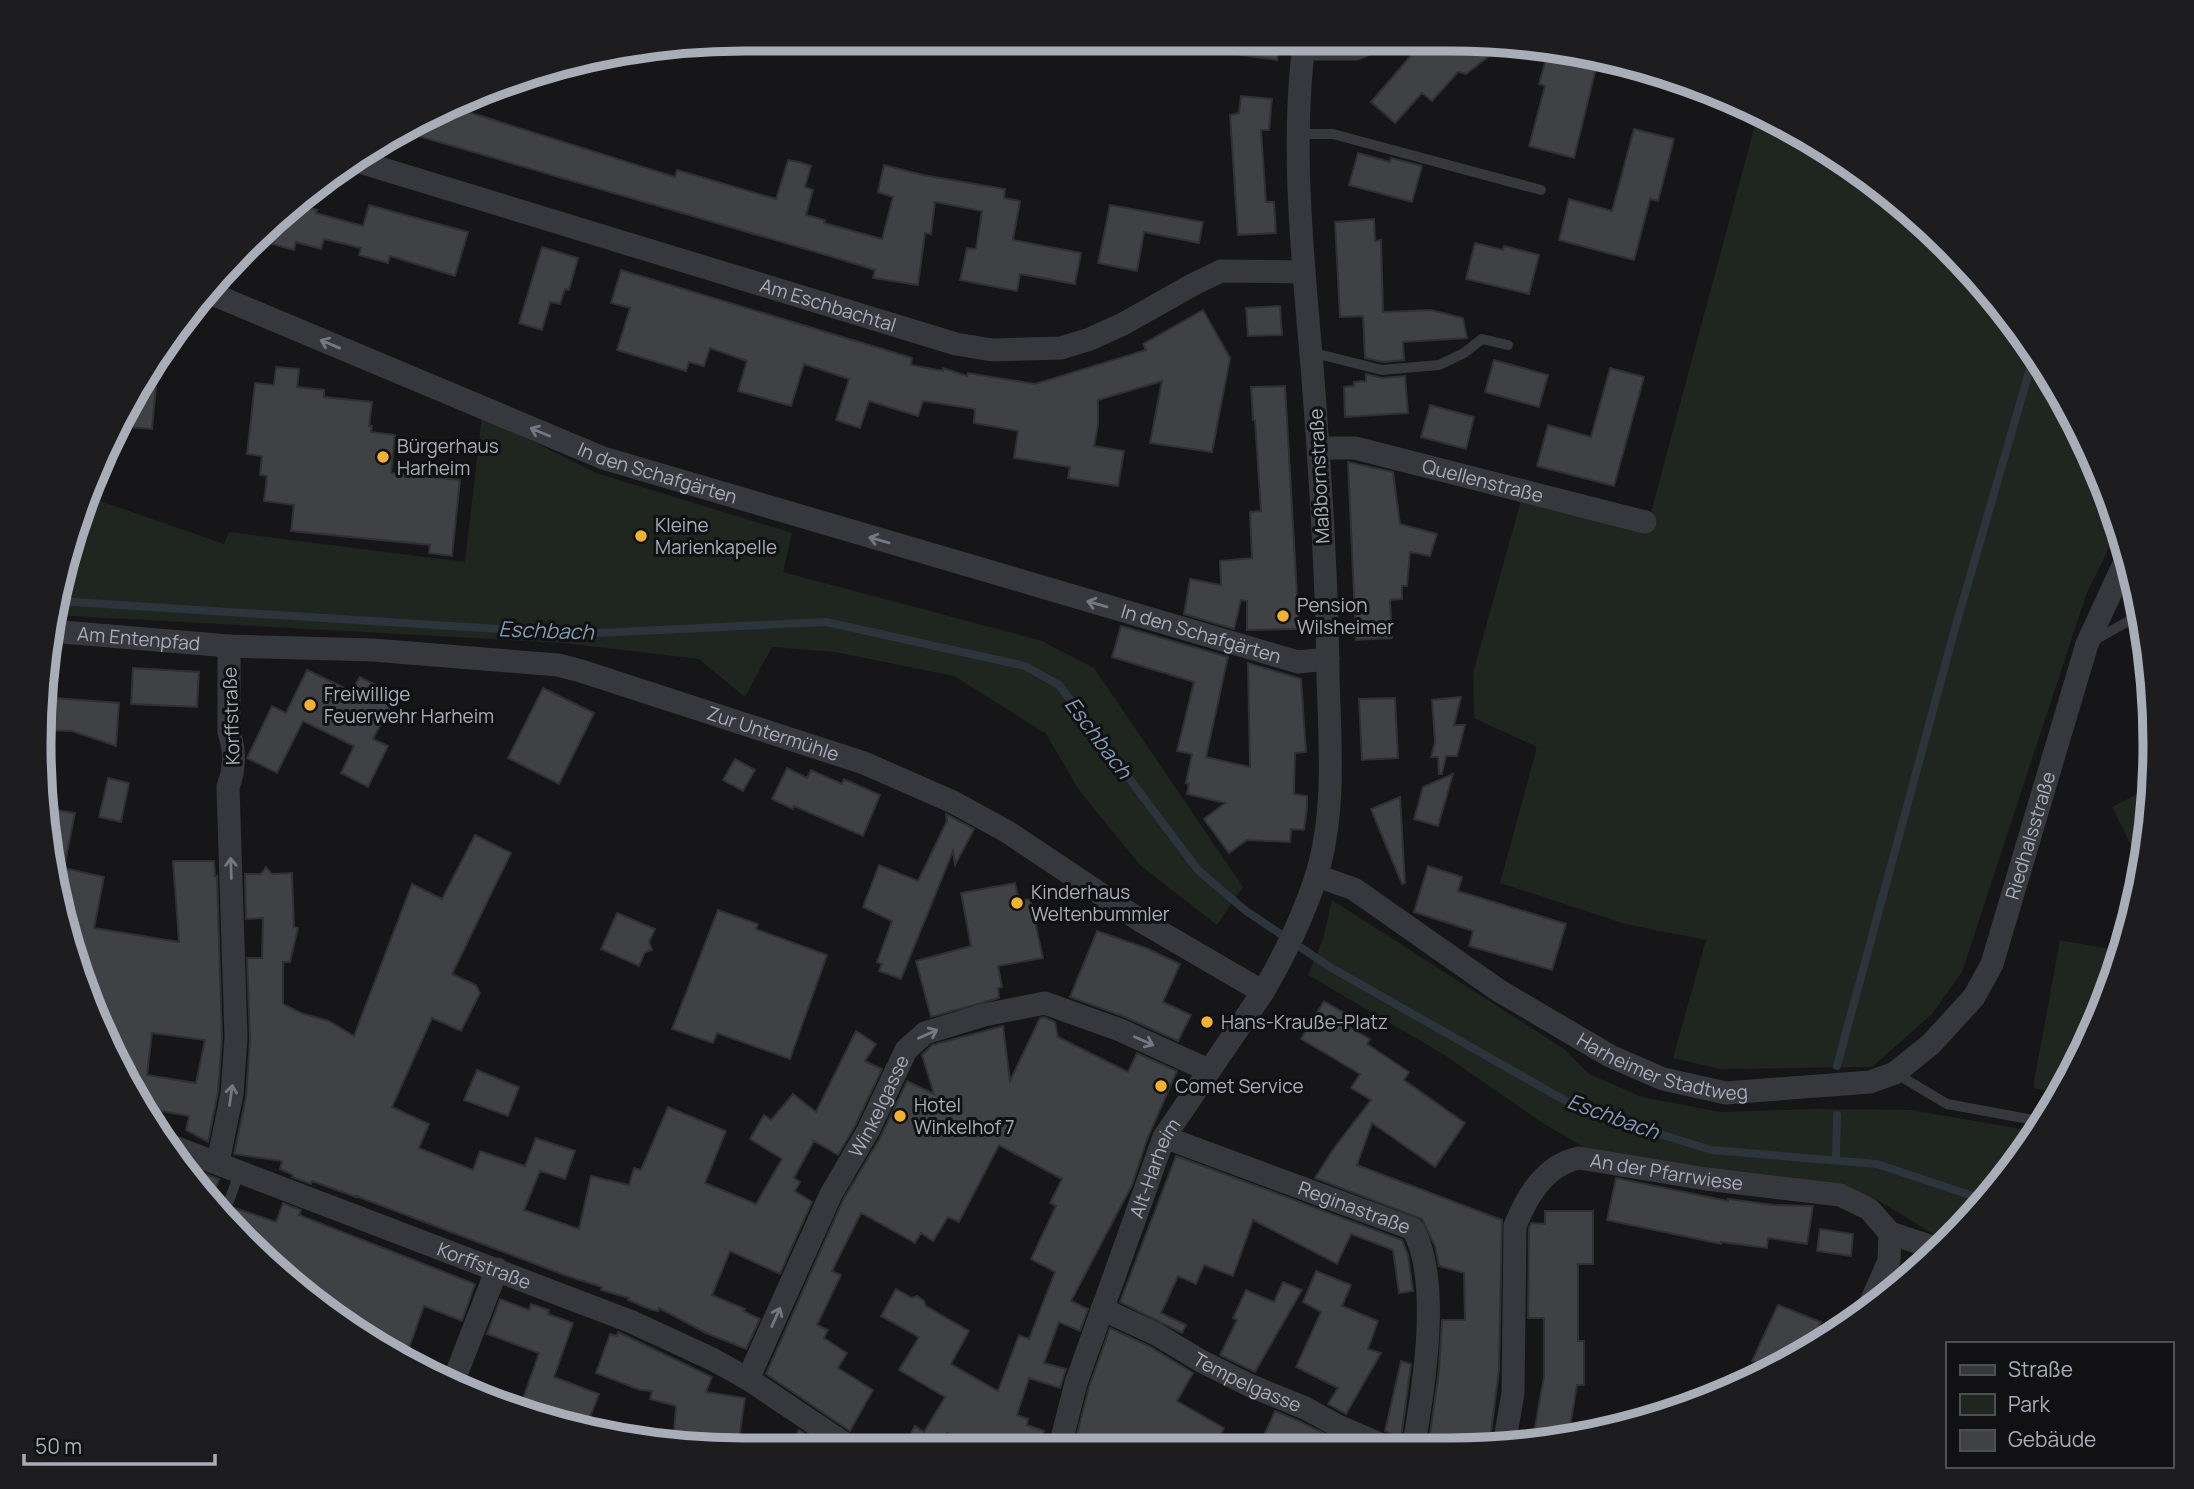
<svg xmlns="http://www.w3.org/2000/svg" width="2194" height="1489" font-family="Manrope,sans-serif">
<style>
.green{fill:#1e261f}
.lines{fill:none;stroke-linecap:round;stroke-linejoin:round}
.stream{stroke:#2c353c;stroke-width:8}
.building{fill:#404145;stroke:#303034;stroke-width:2;fill-rule:evenodd}
.lane{stroke:#37383d;stroke-width:10}
.street{stroke:#37383d;stroke-width:23}
.oneway{stroke:#757881}
.poi-dot{fill:#f2b134;stroke:#111113;stroke-width:2.5}
.labels{text-anchor:middle;stroke-width:6;stroke-linejoin:round;paint-order:stroke}
.street-label{font-size:19px;fill:#a8adb8;stroke:#111113}
.poi-label{font-size:19px;fill:#a8adb8;stroke:#111113;text-anchor:start}
.water-label{font-size:21px;font-style:italic;fill:#7f9bb3;stroke:#111113}
.rim{fill:none;stroke:#a8adb8;stroke-width:9}
</style>
<rect width="100%" height="100%" fill="#161618"/>
<path class="green" d="M1759 110 1879 184 1949 246 2037 353 2102 475 2118 529 2086 595 1962 972 1932 1014 1872 1067 1720 1069 1673 1058 1706 940 1625 924 1500 883 1537 747 1474 718 1473 673 1522 497 1646 531Z
M482 416 596 473 792 533 783 572 1042 641 1094 668 1243 887 1217 925 1140 865 1079 790 1046 734 954 676 835 652 772 647 745 697 699 659 563 643 55 615 86 496 224 544 229 532 465 562Z
M2151 787 2143 869 2112 807Z
M1332 900 1564 1049 1589 1074 1642 1097 1720 1112 1815 1109 1912 1110 2039 1132 1951 1241 1935 1235 1873 1197 1594 1153 1541 1122 1443 1054 1308 975 1323 939Z
M2060 940 2121 951 2102 1015 2060 1093 2033 1088Z"/>
<g class="lines">
<path class="stream" d="M58 601 575 634 826 622 1025 666 1059 685 1198 870 1246 911 1330 967 1580 1109 1711 1150 1877 1164 1985 1200
M1837 1066 1954 632 2035 351
M1836 1159 1837 1115"/>
</g>
<path class="building" d="M1213 38H1280L1277 60 1212 51Z
M1426 38 1475 41 1488 57 1466 74 1458 72 1432 101 1422 93 1395 123 1371 102Z
M1547 55 1596 68 1574 158 1529 146 1545 86 1539 84Z
M1241 96 1272 99 1269 130H1261L1266 202H1274L1276 233 1238 235 1230 115 1239 113Z
M449 106 675 177 677 170 776 199 788 160 799 162 811 166 805 187 813 190 806 215 825 220 824 223 882 239 893 197 878 192 884 165 923 175 1005 189 1004 198 1020 201 1013 240 1081 253 1075 284 1020 274 1017 291 960 280 967 248 976 249 982 211 935 202 931 234 925 233 918 285 873 278 875 270 826 255 401 131Z
M1634 129 1674 139 1658 201 1650 199 1634 260 1559 240 1569 199 1612 211Z
M1358 153 1390 162 1391 158 1422 166 1412 202 1349 185Z
M298 205 317 210 316 213 363 226 369 205 468 232 455 276 390 256 388 263 359 255 361 248 324 239 321 249 296 242 294 250 258 240Z
M1110 205 1203 222 1199 243 1144 232 1137 271 1098 263Z
M1374 219 1375 241 1381 240 1383 312 1431 310 1463 318 1467 338 1403 342 1404 360 1383 362 1365 358 1363 316 1340 317 1335 222Z
M1475 243 1503 250 1504 246 1539 255 1529 294 1466 279Z
M542 247 578 258 569 290 565 289 560 304 550 302 542 330 519 323Z
M621 270 912 358 911 365 943 371V368L967 376 968 373 1035 384 1146 350 1143 344 1203 310 1230 358 1212 452 1150 443 1162 381 1098 400V425L1094 446 1124 451 1118 486 1068 478 1070 467 1014 458 1018 431 974 423 975 409 923 401 918 416 869 401 860 428 836 420 849 379 804 364 791 406 738 391 747 361 710 348 704 366 689 362 686 371 617 350 630 308 611 303Z
M1280 306 1282 335 1248 336 1246 308Z
M159 355 152 429 116 426 133 391Z
M1494 360 1548 375 1539 407 1485 392Z
M276 367 299 369 297 387 324 390V397L372 402 369 426H372L371 432 395 435 391 473 460 480 452 556 429 553 430 545 291 531 294 505 264 501 267 476 260 475 262 456 247 454 255 383 274 385Z
M1610 368 1644 377 1614 486 1537 466 1548 425 1591 437Z
M1366 374 1382 378 1405 376 1408 413 1345 417 1344 387 1354 386V382L1366 381Z
M1285 386 1299 629 1247 630V601L1241 600 1234 629 1184 614 1190 579 1221 585 1220 561 1252 558 1250 512 1261 511 1255 420H1253L1251 387Z
M1430 405 1474 417 1466 449 1421 437Z
M1348 462 1393 472 1400 524 1437 534 1430 556 1410 552 1407 586H1402V599L1390 600 1392 638 1356 640Z
M1121 626 1228 657 1206 757 1250 767 1248 663 1301 679 1306 752 1295 753 1294 794 1307 796V808L1304 830 1291 829 1290 842 1247 840 1229 853 1204 819 1225 803 1187 794 1189 784 1186 783 1192 754 1177 751 1194 682 1112 657Z
M133 668 199 672 197 707 131 704Z
M307 670 351 691 360 677 390 692 385 702 391 705 373 739 388 746 368 787 341 773 354 746 303 721 277 773 247 758 272 706 286 713Z
M543 688 594 713 559 784 508 758Z
M42 697 119 703 116 746 72 731 39 730Z
M1461 697 1454 725H1465L1457 756H1446L1442 774H1439L1438 757H1431L1435 742 1432 700Z
M1395 698 1398 758 1362 760 1359 699Z
M735 759 755 770 743 791 723 780Z
M787 768 807 778 811 770 842 784 844 779 880 795 863 836 794 806 793 809 772 799Z
M1453 774 1438 826 1414 819 1423 787Z
M108 778 129 783 121 822 99 817Z
M1400 797 1405 883 1402 884 1371 809Z
M45 808 75 813 64 868 104 877 94 928 179 942 173 861H214L215 876H217L222 1038 218 1092 208 1142 186 1130 189 1116 144 1108 143 1112 111 1057 106 1042 110 1019 98 1017 52 882ZM152 1033 205 1040 196 1083 147 1075Z
M946 814 974 829 955 865 953 851 901 979 879 971 882 964 877 962 892 921 863 907 879 865 918 881 947 821Z
M475 835 511 853 452 974 476 985 480 993 461 1031 432 1018 392 1107 429 1124 419 1148 473 1170 480 1151 525 1166 536 1138 575 1151 565 1179 540 1171 524 1210 579 1229 591 1176 629 1185 634 1168 641 1170 668 1107 726 1131 705 1183 756 1204 782 1159 750 1139 764 1115 771 1120 793 1094 816 1112 856 1031 876 1044 865 1061 882 1069 856 1124 838 1155 814 1141 794 1178 800 1182 795 1191 812 1202 780 1274 730 1251 712 1295 745 1309 743 1311 760 1319 746 1349 706 1333 659 1308 658 1311 652 1310 628 1300 629 1298 601 1290 602 1287 567 1276 356 1196V1197L312 1181 311 1184 292 1177 293 1175 280 1169 282 1161 234 1154 246 1097 250 1039 247 958H262L263 918 246 919 245 874H261L266 867 272 874 292 873 294 927 298 928 290 962H283V1004L301 1013 329 1021 354 1036 412 884 442 899Z
M1428 866 1462 877 1458 891 1566 924 1552 970 1469 946 1473 931 1414 912Z
M1015 883 1019 901 1030 899 1043 958 998 966 1002 987 998 988 999 998 931 1017 916 961 971 946 961 893Z
M718 910 758 924 756 929 827 955 790 1059 717 1033 713 1043 672 1029Z
M617 913 655 929 649 942 652 950 645 952 639 966 601 949Z
M1097 931 1146 948 1180 964 1163 1002 1191 1015 1178 1041 1125 1017 1070 997Z
M1324 1001 1354 1019 1349 1027 1370 1039 1367 1044 1409 1072 1404 1080 1465 1123 1435 1167 1372 1123 1357 1165 1502 1220 1499 1370 1490 1440 1430 1434 1439 1370 1442 1320H1465L1464 1273 1439 1266 1435 1246 1422 1219 1315 1178 1334 1148 1371 1100 1351 1088 1360 1074 1301 1039Z
M1044 1017 1055 1022 1058 1037 1128 1072 1137 1053 1177 1071 1148 1137 1132 1185 1071 1301 1088 1309 1080 1331 1059 1322 1044 1363 1066 1369 1060 1388 1029 1378 1017 1415 1028 1419 1027 1425 1044 1431 1038 1451H990L947 1433 942 1443 954 1451H901L915 1426 924 1432 945 1397 899 1370 919 1337 881 1316 896 1289 912 1298 917 1296 924 1301 926 1306 969 1331 951 1364 998 1391 1019 1335 1029 1339 1055 1272 1031 1259 1056 1206 1050 1203 1062 1179 999 1145 959 1222 948 1217 933 1241 921 1233 915 1243 861 1213 832 1271 841 1275 817 1325 828 1330 824 1338 847 1353 838 1368 873 1390 850 1431 766 1374 843 1200 880 1138 907 1081 934 1094 922 1055 932 1045 1003 1026 1010 1081 1040 1018Z
M477 1070 519 1087 508 1116 464 1100Z
M1176 1156 1402 1240 1408 1255 1413 1291 1399 1293 1393 1250 1351 1234 1337 1264 1253 1220 1233 1276 1204 1265 1196 1284 1178 1276 1161 1313 1186 1325 1182 1333 1120 1302Z
M198 1171 219 1179 212 1200 220 1202 217 1210 194 1182Z
M1616 1178 1728 1201V1199L1773 1205 1813 1206 1807 1244 1768 1238 1767 1248 1721 1242V1244L1607 1220Z
M283 1203 301 1210 299 1215 475 1284 462 1321 424 1306 405 1359 352 1331 245 1243 228 1223 235 1208 276 1222Z
M1545 1211H1593V1264H1578V1341H1584V1385H1577L1568 1439 1549 1441 1533 1438 1544 1377V1318H1528L1529 1229 1531 1223 1545 1224Z
M1820 1229 1853 1234 1851 1256 1817 1251Z
M1316 1271 1351 1285 1342 1306 1378 1321 1368 1349 1381 1353 1346 1414 1328 1404 1338 1388 1296 1367 1321 1312 1303 1302Z
M1283 1282 1302 1290 1255 1372 1220 1355 1237 1320 1233 1318 1246 1290 1274 1302Z
M500 1299 529 1310 531 1304 549 1310 548 1314 573 1323 554 1377 599 1394 585 1430 519 1410 539 1353 487 1334Z
M1778 1305 1821 1322 1810 1348 1774 1370 1752 1361Z
M1110 1328 1149 1346 1193 1373 1177 1401 1224 1428 1211 1451H1116L1077 1434 1089 1387Z
M618 1332 712 1377 706 1392 745 1398 739 1439 724 1437 722 1448 673 1443 676 1406 650 1399 652 1391 640 1390 596 1373 610 1334 617 1336Z
M1401 1361 1411 1364 1401 1438 1385 1431Z
M1275 1411 1299 1421 1360 1451H1296L1264 1435Z
M799 1430 821 1445 817 1451H786Z"/>
<g class="lines">
<path class="lane" d="M1299 134H1333L1541 190
M1310 352 1382 370 1439 365 1464 353 1482 339 1508 345
M2093 641 2143 613
M1895 1073 1947 1104 2045 1122
M223 1217 240 1171"/>
<g class="street">
<path d="M1304 49H1356L1381 38"/>
<path id="s1" d="M350 159 956 344 992 350 1061 348 1090 339 1123 324 1194 284 1221 271 1303 272"/>
<path id="s2" d="M205 291 603 458 1298 662 1328 659"/>
<path id="s3" d="M1319 448H1355L1645 522"/>
<path id="s4" d="M50 631 229 646 373 650 558 665 581 671 864 763 953 802 1006 831 1141 921 1263 992"/>
<path id="s5" d="M1317 876 1354 889 1498 990 1610 1056 1663 1079 1726 1093 1870 1082 1895 1073 1931 1044 1974 997 1992 964 2087 644 2122 568"/>
<path id="s6" d="M1164 1137 1413 1229C1442 1282 1423 1392 1413 1450"/>
<path id="s7" d="M161 1142 632 1322 712 1359 748 1379 854 1450"/>
<path d="M218 1162 232 1094 236 1038 228 787C235 769 235 750 229 732V646"/>
<path d="M1890 1233 1941 1250"/>
<path id="s8" d="M1102 1309 1156 1334 1201 1361 1249 1385 1305 1408 1338 1426 1394 1450"/>
<path id="s9" d="M748 1379 831 1194 868 1131 906 1050 925 1033 984 1015 1045 1003 1120 1030 1208 1070"/>
<path d="M452 1385 497 1269"/>
<path id="s10" d="M1504 1445 1513 1393 1515 1226C1527 1196 1545 1165 1579 1158L1706 1179 1840 1195 1869 1209 1890 1233 1889 1261 1866 1313"/>
<path id="s11" d="M1059 1450 1076 1383 1164 1137 1263 992C1284 956 1303 917 1316 877 1336 814 1330 743 1328 677 1327 574 1320 469 1312 366 1303 262 1290 141 1305 38"/>
</g>
</g>
<defs><path id="oneway-shaft" d="M-6 0H5M1.5-3L5.5 0L1.5 3" fill="none" stroke-width="1.6" stroke-linecap="round" stroke-linejoin="round" transform="scale(1.75)"/></defs>
<g class="oneway">
<use href="#oneway-shaft" transform="translate(330 344) rotate(-157)"/>
<use href="#oneway-shaft" transform="translate(540 432) rotate(-158)"/>
<use href="#oneway-shaft" transform="translate(879 540) rotate(-164)"/>
<use href="#oneway-shaft" transform="translate(1097 604) rotate(-164)"/>
<use href="#oneway-shaft" transform="translate(231 868) rotate(-92)"/>
<use href="#oneway-shaft" transform="translate(928 1034) rotate(-24)"/>
<use href="#oneway-shaft" transform="translate(1144 1041) rotate(24)"/>
<use href="#oneway-shaft" transform="translate(231 1095) rotate(-82)"/>
<use href="#oneway-shaft" transform="translate(776 1317) rotate(-66)"/>
</g>
<g class="poi-dot">
<circle cx="383" cy="457" r="7"/>
<circle cx="641" cy="536" r="7"/>
<circle cx="1283" cy="616" r="7"/>
<circle cx="310" cy="705" r="7"/>
<circle cx="1017" cy="903" r="7"/>
<circle cx="1207" cy="1022" r="7"/>
<circle cx="1161" cy="1086" r="7"/>
<circle cx="900" cy="1116" r="7"/>
</g>
<g class="labels">
<g class="street-label">
<text dy="7" stroke="none"><textPath href="#s1" startOffset="500">Am Eschbachtal</textPath></text>
<text dy="7" stroke="none"><textPath href="#s2" startOffset="488">In den Schafgärten</textPath></text>
<text transform="translate(1319 476) rotate(-93)" y="7">Maßbornstraße</text>
<text dy="7" stroke="none"><textPath href="#s3" startOffset="168">Quellenstraße</textPath></text>
<text dy="7" stroke="none"><textPath href="#s2" startOffset="1055">In den Schafgärten</textPath></text>
<text dy="7" stroke="none"><textPath href="#s4" startOffset="89">Am Entenpfad</textPath></text>
<text transform="translate(231 716) rotate(-92)" y="7">Korffstraße</text>
<text dy="7" stroke="none"><textPath href="#s4" startOffset="735">Zur Untermühle</textPath></text>
<text dy="7" stroke="none"><textPath href="#s5" startOffset="920">Riedhalsstraße</textPath></text>
<text dy="7" stroke="none"><textPath href="#s5" startOffset="399">Harheimer Stadtweg</textPath></text>
<text dy="7" stroke="none"><textPath href="#s9" startOffset="303">Winkelgasse</textPath></text>
<text dy="7" stroke="none"><textPath href="#s11" startOffset="298">Alt-Harheim</textPath></text>
<text dy="7" stroke="none"><textPath href="#s10" startOffset="406">An der Pfarrwiese</textPath></text>
<text dy="7" stroke="none"><textPath href="#s6" startOffset="203">Reginastraße</textPath></text>
<text dy="7" stroke="none"><textPath href="#s7" startOffset="346">Korffstraße</textPath></text>
<text dy="7" stroke="none"><textPath href="#s8" startOffset="163">Tempelgasse</textPath></text>
</g>
<g class="poi-label">
<text x="397" y="453">Bürgerhaus<tspan x="397" dy="22">Harheim</tspan></text>
<text x="655" y="532">Kleine<tspan x="655" dy="22">Marienkapelle</tspan></text>
<text x="1297" y="612">Pension<tspan x="1297" dy="22">Wilsheimer</tspan></text>
<text x="324" y="701">Freiwillige<tspan x="324" dy="22">Feuerwehr Harheim</tspan></text>
<text x="1031" y="899">Kinderhaus<tspan x="1031" dy="22">Weltenbummler</tspan></text>
<text x="1221" y="1029">Hans-Krauße-Platz</text>
<text x="1175" y="1093">Comet Service</text>
<text x="914" y="1112">Hotel<tspan x="914" dy="22">Winkelhof 7</tspan></text>
</g>
<g class="water-label">
<text transform="translate(546 631) rotate(2)" y="7">Eschbach</text>
<text transform="translate(1098 738) rotate(53)" y="7">Eschbach</text>
<text transform="translate(1613 1117) rotate(20)" y="7">Eschbach</text>
</g>
</g>
<path d="M0 0H2194V1489H0ZM744 51H1450A693 693 0 0 1 2143 744V745A693 693 0 0 1 1450 1438H744A693 693 0 0 1 51 745V744A693 693 0 0 1 744 51Z" fill="#1d1d20" fill-rule="evenodd"/>
<path class="rim" d="M744 51H1450A693 693 0 0 1 2143 744V745A693 693 0 0 1 1450 1438H744A693 693 0 0 1 51 745V744A693 693 0 0 1 744 51Z"/>
<rect x="1946" y="1342" width="228" height="126" fill="#111113" stroke="#4d4f55" stroke-width="2"/>
<rect x="1960" y="1365" width="35" height="10" fill="#37383d" stroke="#4d4f55" stroke-width="2"/>
<text x="2008" y="1377" font-size="21" fill="#a8adb8">Straße</text>
<rect x="1960" y="1394" width="35" height="21" fill="#1e261f" stroke="#4d4f55" stroke-width="2"/>
<text x="2008" y="1412" font-size="21" fill="#a8adb8">Park</text>
<rect x="1960" y="1430" width="35" height="21" fill="#404145" stroke="#4d4f55" stroke-width="2"/>
<text x="2008" y="1447" font-size="21" fill="#a8adb8">Gebäude</text>
<path d="M24 1454v10h191v-10" fill="none" stroke="#a8adb8" stroke-width="3.5"/>
<text x="35" y="1454" font-size="21" fill="#a8adb8" stroke="#111113" stroke-width="5" paint-order="stroke">50 m</text>
</svg>
